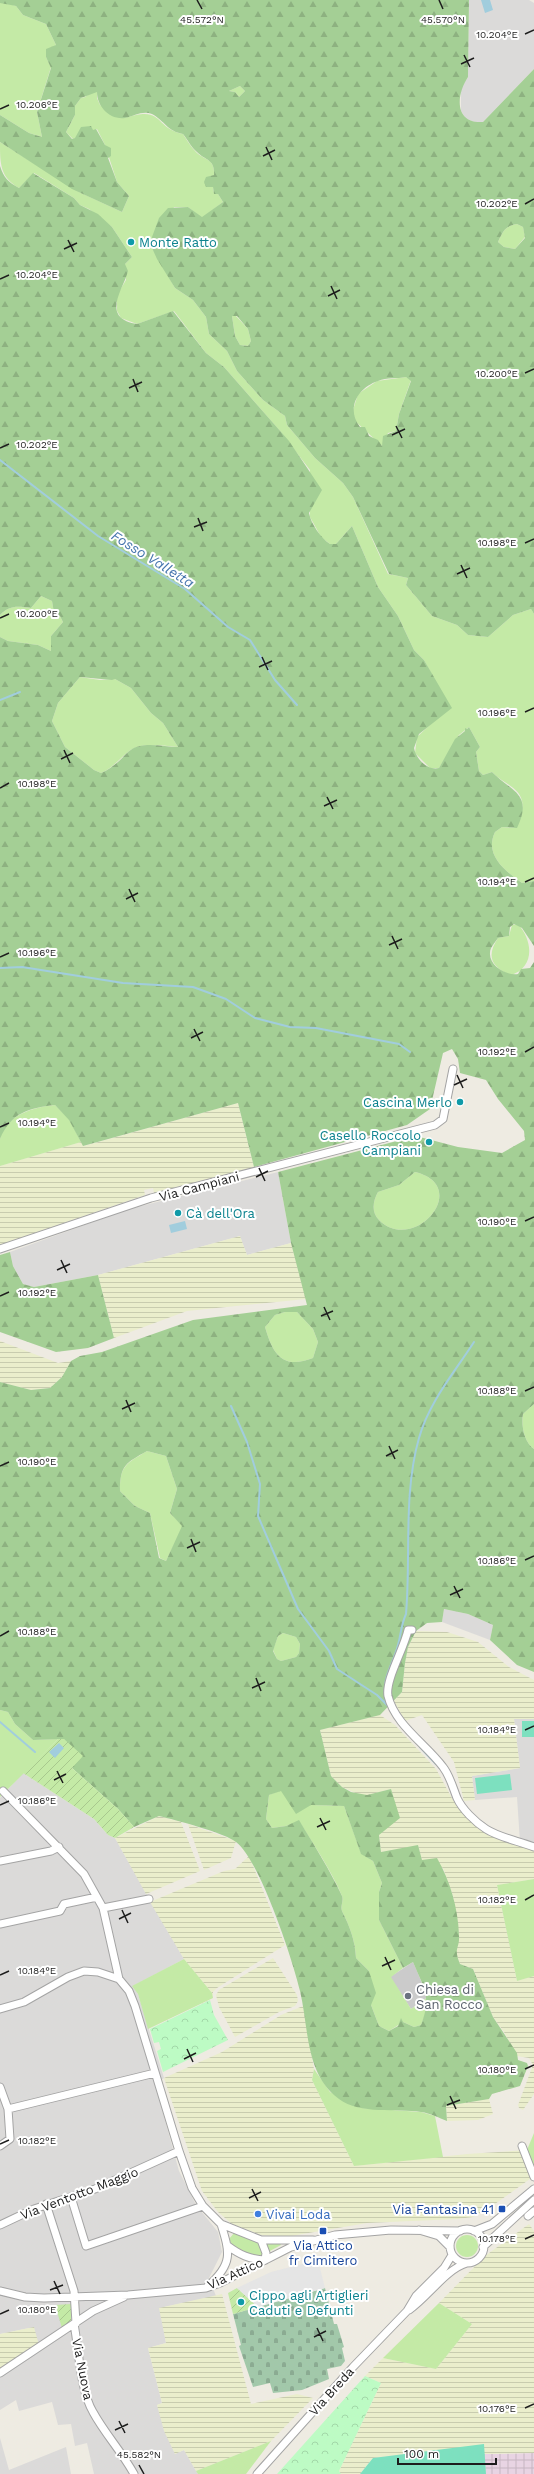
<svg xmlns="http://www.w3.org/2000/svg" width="534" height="2474" font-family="'Work Sans',sans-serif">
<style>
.residential{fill:#dbdad9}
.industrial{fill:url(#industrial-grid)}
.religious{fill:#cbcbcb}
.farmland{fill:url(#farmland-rules)}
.grass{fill:#c4eaa6}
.forest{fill:url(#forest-firs);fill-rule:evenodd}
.cemetery{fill:url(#cemetery-stones)}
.park{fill:url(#park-crowns)}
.garden{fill:url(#garden-furrows)}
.pitch{fill:#7de0bf}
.parking{fill:#e5e5e5}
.water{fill:#a1cddd}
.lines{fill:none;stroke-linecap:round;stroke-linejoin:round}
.stream{stroke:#a1cddd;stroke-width:2}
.minor-casing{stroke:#a4a4a4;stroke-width:9}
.minor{stroke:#fff;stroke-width:7}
.ticks{fill:none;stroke:#1d1d1d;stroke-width:1.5}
.culture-dot{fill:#0f9aa8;stroke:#fff;stroke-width:1.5}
.worship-dot{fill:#6b7280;stroke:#fff;stroke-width:1.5}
.transit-dot{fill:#1a4fb4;stroke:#fff;stroke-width:1.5}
.shop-dot{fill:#3f7fe0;stroke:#fff;stroke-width:1.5}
.labels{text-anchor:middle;stroke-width:4;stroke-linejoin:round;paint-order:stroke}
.culture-label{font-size:13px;fill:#0d838f;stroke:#fff;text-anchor:start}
.street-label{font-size:13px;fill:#1d1d1d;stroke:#fff}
.worship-label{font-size:13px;fill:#5b616d;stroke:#fff;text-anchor:start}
.transit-label{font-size:13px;fill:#164399;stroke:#fff;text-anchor:end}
.shop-label{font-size:13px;fill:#366cbe;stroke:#fff;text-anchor:start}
.water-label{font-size:14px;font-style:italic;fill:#4776ae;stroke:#fff}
.ticks-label{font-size:10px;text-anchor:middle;fill:#1d1d1d;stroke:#fff;stroke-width:4;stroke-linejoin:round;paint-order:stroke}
</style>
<defs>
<pattern id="industrial-grid" width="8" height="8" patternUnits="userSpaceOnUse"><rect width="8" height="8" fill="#e8d4e3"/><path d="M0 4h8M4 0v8" fill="none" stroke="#c7b6c2"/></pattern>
<pattern id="farmland-rules" width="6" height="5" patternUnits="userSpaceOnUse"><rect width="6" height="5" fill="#eaeecc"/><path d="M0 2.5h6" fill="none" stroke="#c8ccaf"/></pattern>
<pattern id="forest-firs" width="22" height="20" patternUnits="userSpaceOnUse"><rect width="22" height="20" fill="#a4cf95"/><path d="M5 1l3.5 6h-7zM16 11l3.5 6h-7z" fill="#8db180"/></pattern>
<pattern id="cemetery-stones" width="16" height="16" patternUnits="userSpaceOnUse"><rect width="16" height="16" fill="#a2c8aa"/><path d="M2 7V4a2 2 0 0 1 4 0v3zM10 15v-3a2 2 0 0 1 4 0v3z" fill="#8bab92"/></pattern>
<pattern id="park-crowns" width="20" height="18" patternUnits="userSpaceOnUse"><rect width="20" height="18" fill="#bdfbc4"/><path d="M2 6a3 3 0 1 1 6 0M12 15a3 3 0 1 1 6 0" fill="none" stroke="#a2d7a8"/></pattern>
<pattern id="garden-furrows" width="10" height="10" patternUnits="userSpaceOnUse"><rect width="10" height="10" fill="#c4eaa6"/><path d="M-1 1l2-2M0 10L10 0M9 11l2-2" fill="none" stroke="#a8c88e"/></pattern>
</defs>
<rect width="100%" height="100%" fill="#eeebe2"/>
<path class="residential" d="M469 0H529L534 3V69L483 122H475L466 119 461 111V88L468 77Z
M278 1172 291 1243 247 1255 240 1236 98 1275 34 1287 23 1284 13 1266 10 1252 129 1209Z
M444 1609 468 1614 493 1625 490 1640 442 1622Z
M514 1719H534V1848L520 1842 517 1797 475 1800 472 1776 520 1768Z
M23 1773 94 1819 108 1835 115 1838 184 1959 133 1986 138 1994 164 2078 155 2084 179 2171 196 2205 218 2232 222 2252 209 2278 216 2296 160 2308 166 2343 148 2348 162 2403 157 2405 175 2454 184 2450 198 2474H94L87 2443 75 2446 71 2424 58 2425 52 2402 19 2411 16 2400 0 2410V2370L34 2327 0 2334V1798Z
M0 2438 9 2470 66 2447 71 2474H0Z"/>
<path class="industrial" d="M534 2453V2474H486L484 2454Z"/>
<path class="religious" d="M413 1962 428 1997 411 2009 390 1977Z"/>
<path class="farmland" d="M238 1103 254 1167 154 1193 153 1188 144 1190 145 1195 0 1245V1166L81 1142 84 1146Z
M240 1236 247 1255 291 1243 306 1299 187 1311 114 1338 98 1275Z
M0 1341 58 1363 71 1361 62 1377 50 1388 31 1390 0 1382Z
M416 1631 447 1632 478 1642 509 1667 534 1680V1719H514L520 1768 472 1776 475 1800 464 1801 454 1762 422 1715 405 1721 394 1701 402 1692 405 1663 408 1647Z
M380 1715 395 1725 436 1769 453 1800 480 1826 534 1848V1879L497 1885 517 1981 534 1976V2094L523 2110 519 2108 518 2105 533 2065 529 2058 517 2056 504 2032 493 2017 473 1969 460 1964 455 1952 459 1936 453 1896 443 1868 422 1860 418 1846 381 1852 379 1835 391 1789 368 1795H360L342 1787 331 1776 320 1730Z
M159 1816 181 1822 200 1871 146 1894 115 1838Z
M188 1824 236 1841 231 1858 204 1870Z
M249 1856 285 1945 217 1988 213 1992V1998L212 1993 184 1959 150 1902 224 1871 235 1869Z
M273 1958 297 1995 298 2001 295 2006 279 2012 235 2037 219 2007 216 1995 219 1990Z
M303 2006 314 2069 312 2080 354 2166 467 2154 527 2150 534 2167V2176L488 2209 473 2217 457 2219 367 2223 285 2237 261 2235 232 2224 218 2212 202 2191 164 2078 222 2052 281 2015Z
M489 2099 493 2114 478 2120 447 2121 446 2106Z
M529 2224 534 2231V2453L484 2454V2445L373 2458 360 2474H341L339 2471 381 2383 365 2376 383 2358 436 2369 472 2324 439 2303 485 2256Z
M222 2294 251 2404 297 2394 313 2398 271 2441 196 2471 184 2450 175 2454 164 2431 157 2405 162 2403 148 2348 166 2343 159 2308Z
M34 2327 39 2345 0 2370V2334Z"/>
<path class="grass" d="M3 2 16 6 23 15 46 24 56 45 46 57 51 67 37 112 42 137 29 133 0 115V3Z
M240 86 245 91 239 97 235 92 229 91Z
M93 91 97 92V98L100 105 125 118C165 105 153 128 183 134 187 140 191 147 196 152 205 161 215 158 214 175L211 177 209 187H213L214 193 218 194 223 202 202 218 188 207H174L152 248 175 288 193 300 206 317 209 334 227 351 237 371 263 400 285 416 287 425 315 458 343 483 353 497 388 574 408 578 406 585 432 616 457 625 468 635 488 637 513 615 531 609 534 614V881L522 883C505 871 484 855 495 832L502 827 514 828C519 822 521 819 522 811 526 788 505 786 492 772L483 775 479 771 476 752 480 747 469 727 459 735 439 768H430L415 753 417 737 433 722 443 695 424 660 414 650 398 616 378 587 352 526 336 544H330L321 537 310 517V470L280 431 224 367 206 353 174 311 137 324 121 318 117 311V295L126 280 125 264 132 257 112 227 89 209 80 205 74 198 34 173 19 188C0 177 0 164 0 142L79 192 122 212 129 196 117 182 105 145 97 129 73 139 66 132 75 115V106L81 98 85 97Z
M517 224 523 227 525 237 515 249 504 247 498 242C503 231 505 226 517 224Z
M232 316H236L248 329 251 341 248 346 240 345 235 336Z
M406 377 411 380 399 414 396 431 388 433 382 446 355 421 353 410 358 394 377 381Z
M41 596 52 601 54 613 60 616 63 622 51 636V651L38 645 8 641 0 637V615C10 605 17 606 31 608Z
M80 677 100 680 115 679 131 688 151 713 163 723 178 747C163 746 141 741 128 752 119 759 113 768 101 773L94 770 65 747 52 721 58 703Z
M518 924C534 942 534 968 511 975 491 967 486 956 498 938L509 936 512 925Z
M55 1105 69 1119 81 1142 0 1166C0 1158 0 1147 0 1139 5 1115 34 1107 55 1105Z
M415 1172C473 1186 414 1255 379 1220 371 1212 373 1201 378 1192L399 1185Z
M285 1312H297L313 1329 318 1342 313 1358C282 1370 273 1354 265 1327L275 1315Z
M534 1404V1449C524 1442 521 1425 523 1414Z
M147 1451 166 1456 177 1489 170 1513 183 1526 166 1561 160 1558 150 1513 135 1506 120 1491C120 1465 126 1464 147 1451Z
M283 1633 296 1637 300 1644 299 1653 296 1657 281 1661 277 1659 273 1650 278 1636Z
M0 1710 8 1712 15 1724 33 1740 58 1739 0 1797Z
M281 1790 311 1805 344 1806 361 1853 373 1861 382 1883 379 1892V1920L403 1968 391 1977 411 2009 428 1997V2008L421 2025 414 2027 403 2022 389 2031 379 2026 371 2005 369 1971 356 1958C355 1940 350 1927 342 1911 340 1906 344 1901 342 1896 331 1870 314 1845 299 1821L286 1826 272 1828 266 1819 269 1795Z
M534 1879V1976L517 1981 497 1885Z
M184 1959 212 1993 213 1998 148 2029 138 1994 132 1986Z
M314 2069 330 2092 362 2108 421 2112 435 2116 443 2157 354 2166 312 2080Z
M534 2133V2167L527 2150Z
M234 2233 259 2243 263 2254 261 2257C250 2256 233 2251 229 2239Z
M456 2246a11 11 0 1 1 22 0a11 11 0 1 1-22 0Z
M266 2243H280L281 2245 268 2252Z
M439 2303 472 2324 436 2369 383 2358Z
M271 2441 246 2474H198L196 2471Z"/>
<path class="forest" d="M0 0H469L468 77C456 95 454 124 483 122L534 69V614L531 609 513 615 488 637 468 635 457 625 432 616 406 585 408 578 389 574 353 497 343 483 315 458 287 425 285 416 263 400 237 371 227 351 209 334 206 317 193 300 175 288 157 259 152 248V237L159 218 168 208 188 207 202 217 223 202 218 194H214L213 187H206L204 182 206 177 214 175C215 159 206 161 197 152 191 147 188 140 183 134 167 131 165 121 152 114 143 110 134 116 125 118 109 120 97 106 97 92L81 98 75 106V115L66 132 72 139 75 138 81 127 91 126 93 130 96 129 105 145 111 148V156L108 158 117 182 129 196 122 212 72 189 0 142V115L29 133 42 137 37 112 51 68 46 57V49L56 45 46 24 23 15 16 6 0 3ZM240 86 245 91 239 97 235 92 229 91ZM517 224 523 227 525 238 515 249 504 247 498 242C503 231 505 226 517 224ZM232 316H237L248 329 251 341 248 346 240 345 235 336ZM406 377 411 381 399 414 396 431 383 436 382 446 378 440 369 436 365 427H360C346 409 357 388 378 381 387 377 397 379 406 377Z
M0 166C4 178 8 182 19 188L33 173 74 198 80 205 98 214 112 227 132 257 125 264 128 271C123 290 100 318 137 324L173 311 206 353 224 367 289 441 322 490 309 513C311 524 321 538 330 544H336L352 526 378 587 398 616 414 650 424 660 452 708 419 734 414 748C416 759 428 771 439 768L455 739 465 731V728L467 729 469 727 480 747 476 752 479 771 483 775 492 772C510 791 534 793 517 828L502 827 495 832C484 855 505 871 522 883L534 881V946L522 928 514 924 510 927 509 936 498 938C495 943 490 947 490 953 489 966 507 976 518 974L521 969 530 968 534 962V1404L523 1414C521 1425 524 1442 534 1449V1672L517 1665 490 1640 493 1625 468 1614 444 1609 442 1622 427 1623 416 1631 408 1647 405 1663 402 1692 380 1715 320 1730 331 1776 342 1787 351 1792 367 1795 391 1789 400 1818 379 1835 381 1852 418 1845 422 1860 437 1858C450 1881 458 1907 459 1935 460 1949 453 1947 460 1964L473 1969 493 2017 517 2053 518 2060 527 2063 528 2066 520 2086 492 2094 489 2099 446 2106 447 2121C439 2118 430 2113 421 2112 397 2108 360 2115 339 2099 305 2074 309 2029 300 1991 293 1961 260 1860 236 1842 225 1833 175 1820 159 1816L134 1827 118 1809 72 1768 64 1739 33 1740 15 1724 8 1712 0 1710V1382L31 1390 50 1388 62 1377 71 1361 80 1356 102 1352 193 1320 307 1305 291 1243 278 1172 416 1136 458 1147 502 1153 525 1140 524 1131 498 1099 486 1080 460 1073 458 1059 452 1049 443 1053 430 1109 407 1125 254 1167 238 1103 83 1146 69 1120 55 1105C28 1108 11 1113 0 1139V637L8 641 38 645 51 651V636L63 622 60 616 54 613 52 601 41 596 31 608C17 606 10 605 0 615ZM80 677 112 680 115 679 131 688 151 713 163 723 178 747C163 747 141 740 128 752 120 760 113 768 101 773L94 770 65 747 52 721 58 703ZM415 1172C473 1186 414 1255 379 1220 371 1212 373 1201 378 1192L399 1185ZM285 1312H297L313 1329 318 1342 313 1358C282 1370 273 1354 265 1327L275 1315ZM147 1451 166 1456 177 1489 170 1513 182 1526 166 1561 159 1558 150 1513 135 1506 120 1491C120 1465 126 1463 147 1451ZM283 1633 296 1637 300 1644 299 1653 296 1657 281 1661 277 1659 273 1651 278 1636ZM281 1791 296 1814 311 1805 344 1806 361 1854 373 1861 382 1883 379 1892V1920L403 1968 413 1962C424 1989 432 1996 421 2025L414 2027 403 2022 401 2018 398 2026 389 2031 379 2026 371 2005 376 1993 369 1971 356 1958C355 1940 350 1927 342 1911 340 1906 344 1901 342 1896 330 1870 314 1845 299 1820L286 1826 272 1828 266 1819 269 1795Z
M10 1252 13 1266 23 1284 34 1287 98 1275 114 1338 88 1348 56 1352 0 1332V1255Z"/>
<path class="cemetery" d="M325 2288 334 2324H337L344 2347 342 2348 345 2361 341 2366 327 2369 329 2379 302 2390 273 2393 270 2383 253 2387 239 2346 241 2345 233 2314Z"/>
<path class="park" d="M210 2000 214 2015 228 2040 163 2072 157 2051 161 2049 159 2042 154 2043 150 2029Z
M365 2376 381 2383 339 2471 341 2474H277Z"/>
<path class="garden" d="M58 1739H64L83 1756 72 1768 118 1809 134 1827 115 1838 108 1835 94 1819 23 1773Z
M237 2288 258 2307 233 2314 228 2293Z
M71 2304V2322L62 2328 55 2305Z"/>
<path class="pitch" d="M522 1721H534V1737H522Z
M510 1774 512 1790 477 1794 475 1778Z
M484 2444 486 2474H360L373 2458Z"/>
<path class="parking" d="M318 2260 325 2288 258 2307 237 2288 271 2272Z"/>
<path class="water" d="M481 0H490L493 10 485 13Z
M185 1221 187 1229 171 1233 169 1225Z
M59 1743 64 1748 55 1758 49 1752Z"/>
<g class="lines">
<path class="stream" d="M0 460 98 536 185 589 228 627 250 640 275 680 297 705
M0 700 20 692
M0 968 22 967 123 983 193 987 226 999 255 1018 290 1027 316 1028 399 1044 410 1052
M231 1406 247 1442 260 1484 258 1516 298 1609 329 1651 337 1669 377 1695 388 1706
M386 1703C381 1677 392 1668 398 1645 401 1634 401 1625 406 1614 411 1556 403 1494 419 1438 429 1402 454 1373 474 1342
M0 1722 35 1752
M420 1747 436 1764"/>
<g class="minor-casing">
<path id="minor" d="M0 1249 151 1198 435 1125 443 1119 453 1069
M412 1630H408C404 1649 385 1680 388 1696 395 1725 426 1744 443 1767 450 1776 453 1788 457 1798 462 1809 475 1822 486 1829 500 1838 519 1841 534 1847
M3 1791 84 1874 103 1908 119 1979 129 1991 135 2006 179 2151 192 2188 203 2206 221 2224 261 2240H313
M0 1861 51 1851 59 1847
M103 1908 149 1899
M0 1924 60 1911 64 1904 97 1897
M0 2009 24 2002 68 1977 84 1971 98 1972 119 1979
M0 2087 8 2109 10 2139 0 2146
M8 2109 155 2073
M522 2146 534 2177
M71 2197 86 2246 203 2206
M46 2204 74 2291 76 2323
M528 2216 534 2211
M0 2225 34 2209 95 2189 179 2151
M450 2246a17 17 0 1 1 34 0a17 17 0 1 1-34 0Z
M419 2230 439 2236 450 2247
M474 2231 492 2224 534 2189
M228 2246C240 2255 249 2259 265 2260L266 2253 261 2240
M483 2247 534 2200
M208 2286C233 2264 230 2253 221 2224
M0 2291 25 2297 44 2298 128 2295 206 2288 220 2283 291 2247 335 2235 391 2230 460 2231
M409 2310C428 2297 446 2269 467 2263
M74 2324C79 2350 80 2390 93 2412 105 2434 122 2452 134 2474
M0 2373 93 2311 124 2297
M257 2474 353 2367 407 2311 416 2296 444 2268 452 2255"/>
</g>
<use href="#minor" class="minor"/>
</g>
<path class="ticks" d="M197 0 202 9M439 0 443 9M525 34 534 30M464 55 470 67M461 64 474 58M0 109 9 105M266 147 272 160M263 156 275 150M525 204 534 199M68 240 74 252M64 249 77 243M0 279 9 275M331 286 337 299M328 296 340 290M525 373 534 369M133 379 138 392M129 388 142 382M396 426 402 438M392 435 405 429M0 448 9 444M198 518 203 531M194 527 207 522M525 543 534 539M461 565 467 578M457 574 470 568M0 618 9 614M262 657 268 670M259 667 272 661M525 712 534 708M64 750 70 763M61 759 73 753M0 788 9 783M327 797 333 809M324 806 337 800M525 882 534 878M129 889 135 902M126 899 138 893M392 936 398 949M389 945 402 939M0 957 9 953M194 1029 200 1041M191 1038 203 1032M525 1052 534 1047M457 1075 463 1088M454 1085 467 1079M0 1127 9 1123M259 1168 265 1181M256 1177 268 1171M525 1221 534 1217M61 1260 67 1273M57 1270 70 1264M0 1296 9 1292M324 1307 330 1320M321 1316 333 1311M525 1391 534 1387M126 1400 131 1412M122 1409 135 1403M389 1446 395 1459M386 1456 398 1450M0 1466 9 1462M191 1539 196 1552M187 1548 200 1542M525 1560 534 1556M454 1586 460 1598M450 1595 463 1589M0 1636 9 1631M256 1678 261 1691M252 1688 265 1682M525 1730 534 1726M57 1771 63 1783M54 1780 66 1774M0 1805 9 1801M320 1818 326 1830M317 1827 330 1821M525 1900 534 1895M122 1910 128 1923M119 1919 131 1913M385 1957 391 1970M382 1966 395 1960M0 1975 9 1971M187 2049 193 2062M184 2059 196 2053M525 2069 534 2065M450 2096 456 2109M447 2105 460 2100M0 2144 9 2140M252 2189 258 2201M249 2198 261 2192M525 2239 534 2235M54 2281 60 2294M50 2290 63 2285M0 2314 9 2310M317 2328 323 2341M314 2337 326 2331M525 2408 534 2404M119 2421 125 2433M115 2430 128 2424M139 2465 144 2474"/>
<g class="culture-dot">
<circle cx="131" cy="242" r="4"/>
<circle cx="460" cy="1102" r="4"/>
<circle cx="429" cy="1142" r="4"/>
<circle cx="178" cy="1213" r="4"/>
<circle cx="241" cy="2302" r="4"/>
</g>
<circle class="worship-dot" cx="408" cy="1996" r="4"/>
<g class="transit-dot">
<rect x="498" y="2205" width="8" height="8" rx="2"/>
<rect x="319" y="2227" width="8" height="8" rx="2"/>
</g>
<circle class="shop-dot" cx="258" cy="2214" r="4"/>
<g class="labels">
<g class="culture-label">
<text x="139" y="247">Monte Ratto</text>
<text x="452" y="1107" text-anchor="end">Cascina Merlo</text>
<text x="421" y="1140" text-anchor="end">Casello Roccolo<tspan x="421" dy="15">Campiani</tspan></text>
<text x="186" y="1218">Cà dell'Ora</text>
<text x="249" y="2300">Cippo agli Artiglieri<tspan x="249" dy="15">Caduti e Defunti</tspan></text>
</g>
<g class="street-label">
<text transform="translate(199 1186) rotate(-15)" y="5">Via Campiani</text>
<text transform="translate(79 2193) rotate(-21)" y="5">Via Ventotto Maggio</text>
<text transform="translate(235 2273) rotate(-24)" y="5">Via Attico</text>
<text transform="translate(83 2369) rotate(79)" y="5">Via Nuova</text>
<text transform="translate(331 2391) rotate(-48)" y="5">Via Breda</text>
</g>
<g class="worship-label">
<text x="416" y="1994">Chiesa di<tspan x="416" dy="15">San Rocco</tspan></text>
</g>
<g class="transit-label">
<text x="494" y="2214">Via Fantasina 41</text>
<text x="323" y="2250" text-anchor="middle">Via Attico<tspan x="323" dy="15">fr Cimitero</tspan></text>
</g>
<g class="shop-label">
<text x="266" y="2219">Vivai Loda</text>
</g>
<g class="water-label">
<text transform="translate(153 559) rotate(32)" y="5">Fosso Valletta</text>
</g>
</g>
<g class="ticks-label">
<text x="202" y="23">45.572°N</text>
<text x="443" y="23">45.570°N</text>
<text x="497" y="38">10.204°E</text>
<text x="37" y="108">10.206°E</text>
<text x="497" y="207">10.202°E</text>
<text x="37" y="278">10.204°E</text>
<text x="497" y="377">10.200°E</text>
<text x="37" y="448">10.202°E</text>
<text x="497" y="546">10.198°E</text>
<text x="37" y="617">10.200°E</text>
<text x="497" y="716">10.196°E</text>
<text x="37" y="787">10.198°E</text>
<text x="497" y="885">10.194°E</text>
<text x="37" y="956">10.196°E</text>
<text x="497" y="1055">10.192°E</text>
<text x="37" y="1126">10.194°E</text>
<text x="497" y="1225">10.190°E</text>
<text x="37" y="1296">10.192°E</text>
<text x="497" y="1394">10.188°E</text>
<text x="37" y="1465">10.190°E</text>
<text x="497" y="1564">10.186°E</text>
<text x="37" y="1635">10.188°E</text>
<text x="497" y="1733">10.184°E</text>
<text x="37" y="1804">10.186°E</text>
<text x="497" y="1903">10.182°E</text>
<text x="37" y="1974">10.184°E</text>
<text x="497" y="2073">10.180°E</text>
<text x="37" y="2144">10.182°E</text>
<text x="497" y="2242">10.178°E</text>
<text x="37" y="2313">10.180°E</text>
<text x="497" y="2412">10.176°E</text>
<text x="139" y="2458">45.582°N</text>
</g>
<path d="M398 2458v6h98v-6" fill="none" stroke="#1d1d1d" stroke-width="2"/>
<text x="404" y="2458" font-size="12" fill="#1d1d1d" stroke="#ffffff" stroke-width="3" paint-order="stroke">100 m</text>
</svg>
